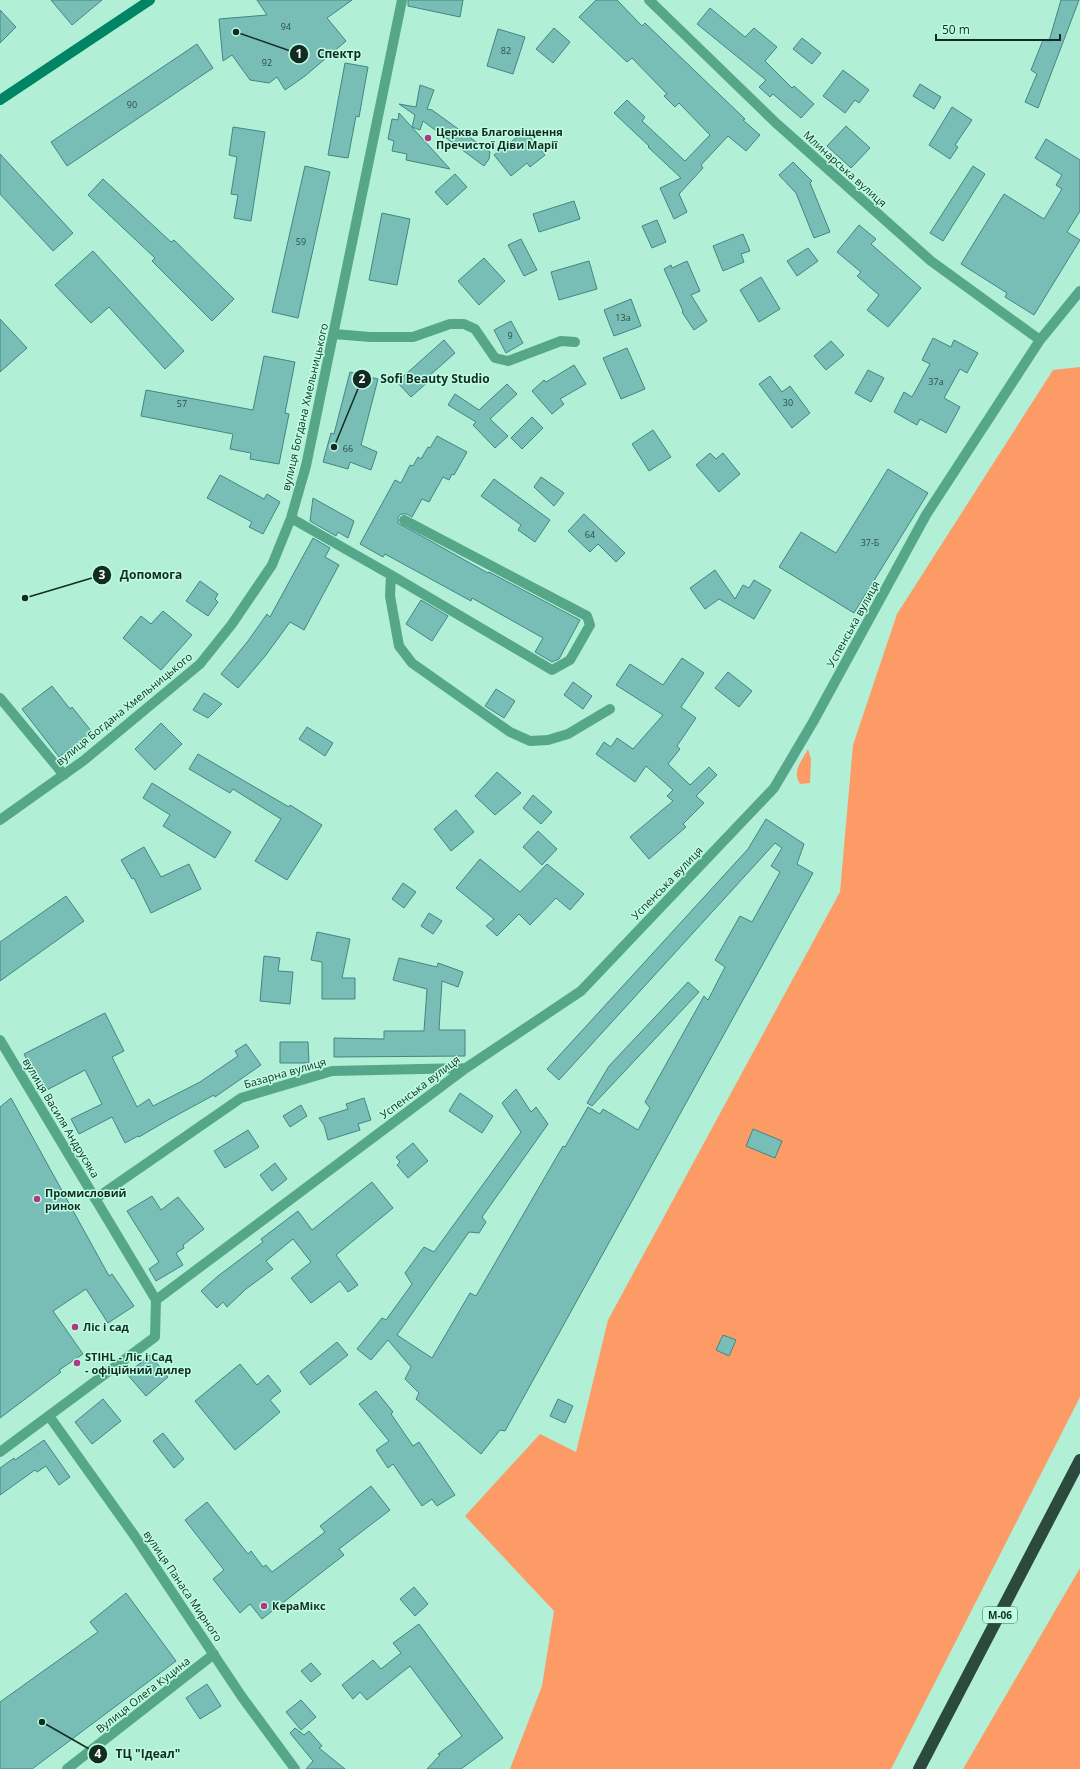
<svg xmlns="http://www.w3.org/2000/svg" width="1080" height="1769" font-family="'Open Sans',sans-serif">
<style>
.green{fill:#fd9b67}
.building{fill:#78beb7;stroke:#418781}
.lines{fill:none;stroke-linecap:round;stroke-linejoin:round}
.street{stroke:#56a78a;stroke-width:10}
.secondary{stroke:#008564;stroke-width:10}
.highway{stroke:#2c493e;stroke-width:12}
.poi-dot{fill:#b43581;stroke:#befde3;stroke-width:1.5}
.labels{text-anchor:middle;stroke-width:3;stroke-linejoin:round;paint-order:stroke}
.number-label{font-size:9px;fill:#2c5048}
.shield{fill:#befde3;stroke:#466b5d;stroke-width:1}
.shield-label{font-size:10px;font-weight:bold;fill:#132c23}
.poi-label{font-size:11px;font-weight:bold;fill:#132c23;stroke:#befde3;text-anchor:start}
.street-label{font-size:11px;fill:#132c23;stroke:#befde3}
.leader{fill:none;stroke:#132c23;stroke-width:1.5}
.callout-dot{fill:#132c23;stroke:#befde3;stroke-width:1.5}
.mark-label{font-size:12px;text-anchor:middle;font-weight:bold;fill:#fff}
.callout-label{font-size:12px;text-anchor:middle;font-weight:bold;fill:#132c23;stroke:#befde3;stroke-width:3;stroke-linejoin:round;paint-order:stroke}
</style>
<rect width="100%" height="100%" fill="#b1efd6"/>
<path class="green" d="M1080 367V1397L891 1769H510L542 1686 554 1611 465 1516 540 1434 576 1452 608 1320 840 892 853 745 897 614 1053 370Z
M808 749 811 759 810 783 800 784C792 771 801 762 808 749Z
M1080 1568V1769H963Z"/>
<path class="building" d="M51 0H102L72 25Z
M257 0H352L327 18 346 41 305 76 285 90 277 77 269 83 250 80 232 55 223 61 219 19 267 15Z
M408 0H463L460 17 408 6Z
M596 0H617L642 26 645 23 745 119 743 120 760 135 746 151 728 136 701 165 703 168 679 194 687 212 674 219 660 188 681 178 648 147 649 146 614 113 627 100 645 117 642 121 685 161 710 135 679 103 675 107 664 96 667 94 632 58 627 62 579 17Z
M1061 0H1079L1038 108 1025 102 1037 74 1031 70 1043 40 1049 41Z
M710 8 745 37 754 28 777 47 765 61 792 88 794 86 814 104 801 118 773 94 770 97 759 87 766 80 697 24Z
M0 10 16 27 0 43Z
M554 28 570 42 553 63 536 49Z
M498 29 525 37 513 74 487 66Z
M802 38 821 53 812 64 793 49Z
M197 44 213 68 67 166 51 142Z
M345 63 368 67 359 117 356 116 348 158 328 155Z
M843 70 869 90 859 103 855 100 845 113 823 96Z
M920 84 941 97 934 109 913 96Z
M420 85 434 90 427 109 432 110 490 152 489 159 484 166 423 121 420 130 412 127 415 115 399 104 416 107Z
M952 107 972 120 955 145 958 147 950 159 929 145Z
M399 113 450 169 406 160 407 154 392 151 394 141 388 139 392 119 398 120Z
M846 126 870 148 851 168 827 146Z
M233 127 265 132 251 221 234 218 238 195 231 194 237 157 229 155Z
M525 131 545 155 530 167 527 163 511 176 494 155Z
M1046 139 1080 160V211L1067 232 1080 240 1034 315 1005 297 1007 293 961 264 1004 194 1044 219 1062 189 1056 185 1062 175 1035 158Z
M0 154 73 233 53 251 0 194Z
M793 162 812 181 810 183 830 232 814 238 796 193 779 175Z
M305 166 330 172 298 318 272 312Z
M973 166 985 174 943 241 930 233Z
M455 174 467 187 447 205 435 192Z
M103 179 171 242 174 240 234 299 212 321 152 261 155 258 88 195Z
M574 201 580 219 539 232 533 214Z
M382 213 410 219 397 285 369 280Z
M657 220 666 242 652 248 642 226Z
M859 225 876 239 871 244 921 288 888 327 867 310 879 295 857 276 861 272 837 252Z
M743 234 750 251 741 254 744 262 723 271 713 246Z
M521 239 537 270 524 276 508 245Z
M808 248 818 261 797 276 787 261Z
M93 251 184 351 165 369 109 307 91 323 55 285Z
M484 258 505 281 479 305 458 281Z
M589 261 597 289 559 300 551 272Z
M687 261 700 291 691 295 707 321 694 330 682 312 683 311 664 269 671 265 672 268Z
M761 277 780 309 759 322 740 290Z
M631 299 641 326 614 336 604 310Z
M0 319 27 348 0 372Z
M511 321 523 343 506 353 494 330Z
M933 338 951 347 954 340 978 353 967 373 960 369 944 398 960 407 946 433 920 419 917 425 894 412 904 392 912 397 930 364 922 360Z
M444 340 455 353 429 376 431 379 411 397 397 382Z
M831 341 844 355 826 370 814 356Z
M627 348 645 389 621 399 603 358Z
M264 356 295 362 285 413 289 414 279 464 250 459 251 453 230 449 233 434 141 416 146 390 253 410Z
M574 365 586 384 560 399 564 404 552 414 532 391 544 380 546 382Z
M868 370 884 378 871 402 855 393Z
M350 372 378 379 361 445 377 452 371 470 350 462 348 469 323 462 331 433 334 434Z
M770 376 782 392 790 386 810 413 792 428 759 384Z
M507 384 517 394 490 419 508 436 495 448 473 425 476 422 448 405 455 394 479 410Z
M532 417 543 428 522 449 511 438Z
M653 430 671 457 649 471 632 444Z
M437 436 467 452 454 475 452 474 449 480 443 477 429 502 422 499 412 517 407 514H401L398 517V523L488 573 489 572 580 620 559 659 552 662 535 652 543 638 472 598 471 601 385 554 383 557 360 544 395 480 401 483 410 465 413 466 418 457 421 459 428 447 430 448Z
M710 453 716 459 723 453 740 474 719 492 696 465Z
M888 469 928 493 854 613 779 567 801 532 836 553Z
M220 475 264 499 267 494 280 502 263 534 249 527 252 522 207 498Z
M541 477 564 493 554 506 534 487Z
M494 479 550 520 535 542 518 530 521 525 481 496Z
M313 498 354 521 348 538 338 532 336 536 310 521Z
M584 514 625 553 616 562 598 544 590 552 568 531Z
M313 538 330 548 325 557 339 565 304 630 290 622 266 655 238 688 221 674 248 641 267 614 270 617Z
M715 570 735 599 743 585 749 588 754 580 771 590 754 619 719 599 705 609 690 588Z
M200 581 218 594 215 599 218 602 208 616 186 601Z
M421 600 448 616 432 641 406 624Z
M163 611 192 635 161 670 123 638 141 616 151 624Z
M682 658 704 673 681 707 696 718 677 746 680 749 668 764 690 785 709 767 717 775 696 796 704 803 683 824 686 827 649 859 630 837 673 801 667 796 673 790 646 766 635 782 596 754 604 742 611 747 617 738 633 749 663 715 616 685 630 664 663 685Z
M728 672 752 691 739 707 715 688Z
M573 682 592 696 583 709 564 695Z
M52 686 70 709 72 707 92 732 59 757 22 709Z
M496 689 515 701 504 718 485 706Z
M204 693 222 704 208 718 193 710Z
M161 723 182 744 155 770 135 749Z
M307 727 333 743 325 756 299 739Z
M198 754 289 807 290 805 322 825 287 880 255 861 281 819 233 789 230 793 189 769Z
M497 772 521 793 495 815 475 796Z
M152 783 231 832 215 858 163 826 170 815 143 798Z
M533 795 552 812 541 824 523 808Z
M456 810 474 832 451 851 434 829Z
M766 819 804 844 797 864 813 873 505 1431 500 1430 481 1454 416 1399 419 1393 405 1379 411 1367 388 1340 371 1360 357 1349 382 1318 386 1320 412 1284 405 1273 424 1247 434 1252 521 1132 502 1103 516 1089 531 1112 536 1107 548 1124 482 1217 486 1222 479 1233 469 1232 397 1335 432 1358 470 1293 476 1296 563 1146 565 1147 588 1107 600 1114 603 1109 638 1130 650 1108 645 1102 704 996 708 1000 725 967 715 960 740 916 752 922 780 872 771 866 782 848 775 843 559 1080 547 1069 748 849Z
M538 831 557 849 542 865 523 847Z
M144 847 161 877 189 864 201 889 151 913 134 878 132 879 121 860Z
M480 859 520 892 547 864 584 894 570 910 556 898 530 925 519 914 497 936 486 926 494 919 456 888Z
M403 883 416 892 404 908 392 899Z
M66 896 84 921 0 981V942Z
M429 913 442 921 433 934 421 926Z
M317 932 350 939 342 978H355V999H322V962L311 960Z
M264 956 280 958 278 971 293 972 290 1004 260 1001Z
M399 958 437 967 438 963 463 972 458 987 442 981 439 1030H465V1056L334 1057V1038L384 1039V1031H424L427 989 393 980Z
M688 982 699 992 592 1106 587 1103 609 1066Z
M105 1013 124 1051 112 1057 137 1107 149 1099 153 1106 200 1082 238 1056 235 1051 246 1044 261 1065 215 1097 214 1095 168 1120 139 1137 138 1136 125 1143 112 1117 79 1134 71 1119 102 1104 85 1070 43 1092 24 1054Z
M280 1042H308L309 1063H280Z
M460 1093 493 1116 482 1133 449 1111Z
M11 1098 109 1276 112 1274 134 1306 108 1323 86 1289 53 1311 83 1354 59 1370 61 1372 0 1418V1107Z
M364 1098 371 1120 358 1124 360 1130 328 1140 324 1125 319 1118 348 1109 346 1104Z
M301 1105 307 1116 290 1127 283 1116Z
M753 1129 782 1141 775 1158 746 1146Z
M248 1130 259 1147 225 1168 214 1151Z
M413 1143 428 1161 408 1178 397 1165 400 1162 396 1157Z
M275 1163 287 1179 272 1191 260 1175Z
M372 1182 393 1208 336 1255 358 1285 348 1292 340 1281 311 1303 291 1278 311 1262 293 1239 266 1261 273 1269 246 1289 227 1307 223 1302 217 1308 201 1291 218 1276 263 1242 261 1239 298 1211 312 1230Z
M152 1196 161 1210 178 1197 204 1229 183 1245 184 1248 176 1253 183 1265 156 1281 149 1269 159 1262 127 1211Z
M723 1335 736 1340 729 1356 716 1350Z
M337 1342 348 1355 310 1385 300 1372Z
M150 1355 168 1377 146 1396 127 1374Z
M240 1364 257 1385 268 1375 281 1391 270 1400 280 1412 235 1450 195 1401Z
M376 1391 393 1412 391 1414 413 1446 419 1442 455 1495 437 1506 432 1499 422 1506 393 1464 388 1468 376 1450 389 1441 359 1404Z
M103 1399 121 1421 92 1444 75 1422Z
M558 1399 573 1406 565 1423 550 1416Z
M163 1433 184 1459 174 1468 153 1441Z
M44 1440 70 1477 59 1485 46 1466 37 1472 35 1470 0 1495V1468L14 1458 15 1460Z
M371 1486 390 1510 339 1549 344 1555 262 1619 250 1604 240 1613 213 1579 224 1570 185 1520 207 1502 248 1554 251 1551 263 1567 266 1565 272 1572 325 1532 320 1526Z
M414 1587 428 1604 415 1616 400 1599Z
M126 1593 176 1661 32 1769H0V1702L98 1632 90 1622Z
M419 1624 503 1738 461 1769H427L440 1755 438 1754 462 1736 410 1666 367 1700 360 1692 353 1699 342 1685 373 1660 381 1669 401 1653 393 1643Z
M311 1663 321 1674 311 1682 301 1671Z
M207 1684 221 1706 200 1719 186 1698Z
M301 1700 316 1717 301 1730 286 1712Z
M295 1728 304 1735 309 1731 322 1746 319 1748 345 1769H306L313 1761 290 1733Z"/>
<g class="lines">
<path class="street" d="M649 0 776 123 931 261 1040 340
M334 334 370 337H413L450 324H464L475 329 495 358 508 361 561 341 575 342
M291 518 391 575 390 596 399 646 412 663 510 732 530 741 548 740 568 734 610 709
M391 575 552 670 570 660 590 625 587 616 404 520
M0 698 64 775
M0 820 83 761 200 664 232 624 272 565 291 518 306 466 402 0
M0 1040 156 1300 155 1337 0 1452
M95 1199 241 1098 332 1071 466 1068
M156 1300 466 1068 581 991 774 788 813 722 926 515 1040 340 1080 291
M49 1416 134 1535 242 1697 295 1769
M67 1769 214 1654"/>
<path class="secondary" d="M0 100 150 0"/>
<path class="highway" d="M919 1769 1080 1460"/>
</g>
<g class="poi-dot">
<circle cx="428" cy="138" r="4"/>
<circle cx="37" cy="1199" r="4"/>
<circle cx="75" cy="1327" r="4"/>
<circle cx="77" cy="1363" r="4"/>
<circle cx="264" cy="1606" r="4"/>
</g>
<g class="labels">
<g class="number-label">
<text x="286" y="30">94</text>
<text x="506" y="54">82</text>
<text x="267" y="66">92</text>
<text x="132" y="108">90</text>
<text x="301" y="245">59</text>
<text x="623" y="321">13а</text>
<text x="510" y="339">9</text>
<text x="936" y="385">37а</text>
<text x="788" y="406">30</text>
<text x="182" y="407">57</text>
<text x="348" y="452">66</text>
<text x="590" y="538">64</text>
<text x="870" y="546">37-Б</text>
</g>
<rect class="shield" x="983" y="1607" width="34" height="16" rx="3"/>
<g class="shield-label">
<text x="1000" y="1619">М-06</text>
</g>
<g class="poi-label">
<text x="436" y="136">Церква Благовіщення<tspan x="436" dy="13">Пречистої Діви Марії</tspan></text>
<text x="45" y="1197">Промисловий<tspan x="45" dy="13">ринок</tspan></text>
<text x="83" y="1331">Ліс і сад</text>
<text x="85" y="1361">STIHL - Ліс і Сад<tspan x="85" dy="13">- офіційний дилер</tspan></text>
<text x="272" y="1610">КераМікс</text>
</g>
<g class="street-label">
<text transform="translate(845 169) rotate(42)" y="4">Млинарська вулиця</text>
<text transform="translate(305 407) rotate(-77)" y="4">вулиця Богдана Хмельницького</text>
<text transform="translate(853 624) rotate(-61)" y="4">Успенська вулиця</text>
<text transform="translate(124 709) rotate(-39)" y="4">вулиця Богдана Хмельницького</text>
<text transform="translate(667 883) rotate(-46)" y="4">Успенська вулиця</text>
<text transform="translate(285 1073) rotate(-16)" y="4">Базарна вулиця</text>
<text transform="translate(420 1087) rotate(-37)" y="4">Успенська вулиця</text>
<text transform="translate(61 1118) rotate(59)" y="4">вулиця Василя Андрусяка</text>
<text transform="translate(183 1586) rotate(56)" y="4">вулиця Панаса Мирного</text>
<text transform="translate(143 1695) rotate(-38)" y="4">Вулиця Олега Куцина</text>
</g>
</g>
<path class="leader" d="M236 32L299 54M334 447L362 379M25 598L102 575M42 1722L98 1754"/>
<g class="callout-dot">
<circle cx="236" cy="32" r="4"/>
<circle cx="334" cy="447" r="4"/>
<circle cx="25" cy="598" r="4"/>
<circle cx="42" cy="1722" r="4"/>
<circle cx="299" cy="54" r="10"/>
<circle cx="362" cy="379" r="10"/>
<circle cx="102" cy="575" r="10"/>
<circle cx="98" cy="1754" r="10"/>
</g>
<g class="mark-label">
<text x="299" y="58">1</text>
<text x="362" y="383">2</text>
<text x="102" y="579">3</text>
<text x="98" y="1758">4</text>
</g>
<g class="callout-label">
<text x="339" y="58">Спектр</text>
<text x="435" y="383">Sofi Beauty Studio</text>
<text x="151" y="579">Допомога</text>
<text x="148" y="1758">ТЦ "Ідеал"</text>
</g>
<path d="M936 34v6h124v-6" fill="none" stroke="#132c23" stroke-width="2"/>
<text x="942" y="34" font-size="12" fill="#132c23" stroke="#befde3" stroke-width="3" paint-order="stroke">50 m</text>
</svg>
